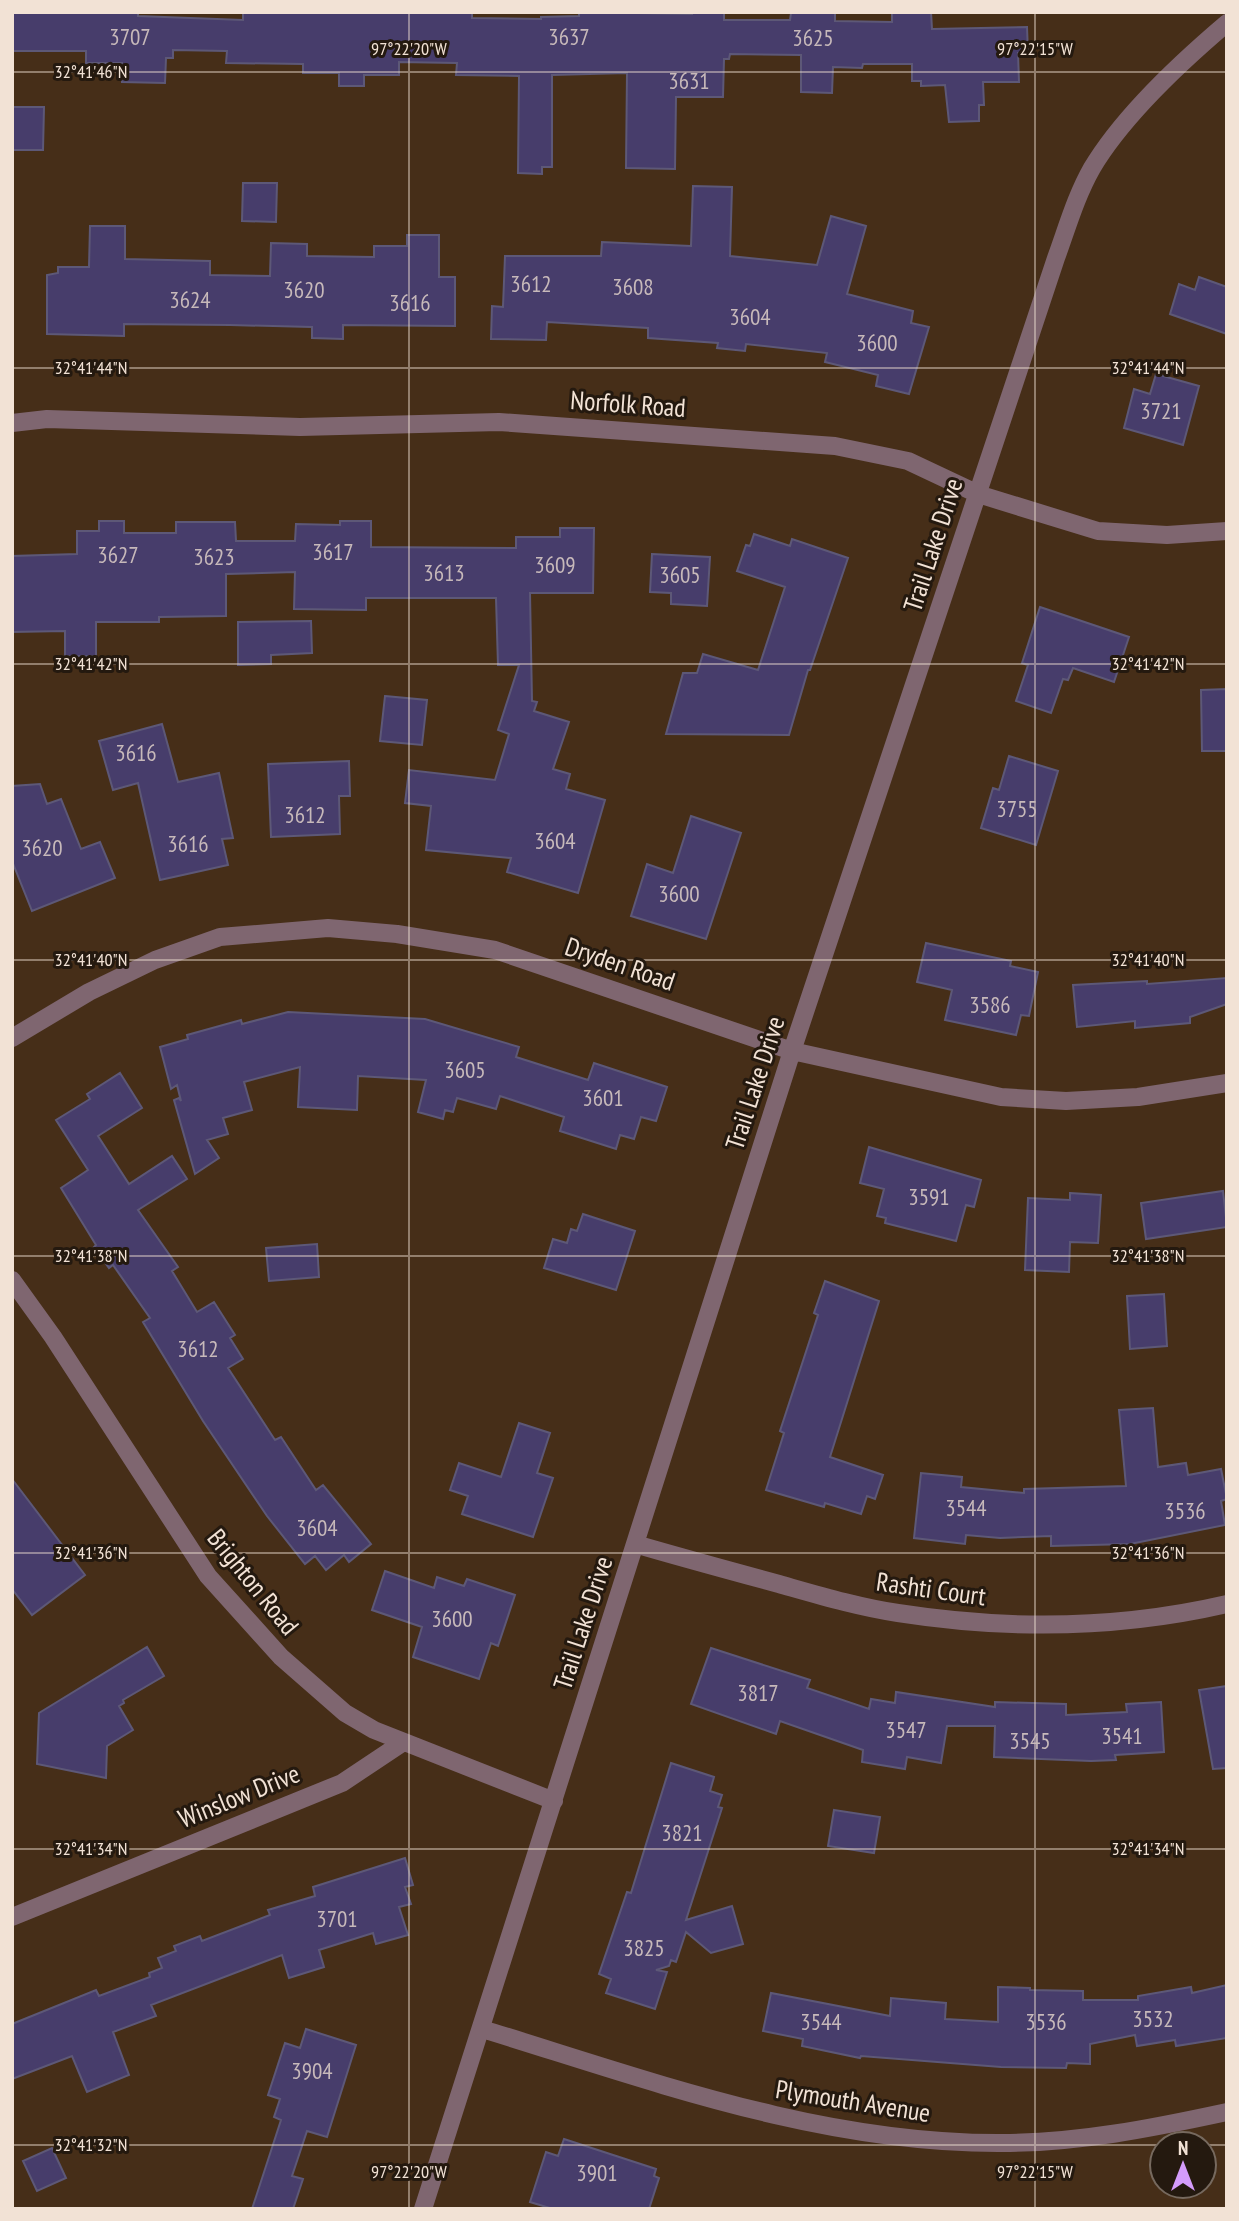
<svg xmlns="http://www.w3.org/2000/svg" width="1239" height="2221" font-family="'PT Sans Narrow',sans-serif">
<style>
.building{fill:#473d6b;stroke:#5d5877;stroke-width:2}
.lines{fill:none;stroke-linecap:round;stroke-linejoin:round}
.minor{stroke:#7f6670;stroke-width:18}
.ticks{fill:none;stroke:#f2e2d5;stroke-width:2;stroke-opacity:0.45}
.labels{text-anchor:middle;stroke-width:6;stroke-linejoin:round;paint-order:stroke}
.number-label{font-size:23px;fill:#c7b9ba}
.street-label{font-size:26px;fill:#f2e2d5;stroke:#24190f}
.ticks-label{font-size:18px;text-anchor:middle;fill:#f2e2d5;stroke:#24190f;stroke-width:6;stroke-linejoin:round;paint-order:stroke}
</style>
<rect width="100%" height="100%" fill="#462e18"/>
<path class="building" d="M12 12H138V16L243 20V12H472V18L541 19V17L579 16V12L692 14V12H724V20H790L791 13H835V21L892 22V12H931L932 29 1027 27 1028 53H1018L1019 82H983L984 105H979V121L949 122 945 85 921 86V81H912V64H863L862 68 833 67 832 93 801 92V55L730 54 729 59H724L723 97H676L675 169 626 168 627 73 552 75V167H542V174L518 173 519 76 456 75 457 63 399 62V75H364V86H339V73H303V64L226 63 227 51 173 50V58H166L165 83 122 82V63H86V51H12Z
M12 107H44L43 150H12Z
M243 183H277L276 222 242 221Z
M693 186 732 187 730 256 817 265 831 216 866 226 847 294 913 311 911 323 929 327 909 394 876 386 878 375 825 362 827 353 746 344 745 351 717 348 718 343 648 338V328L547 322 546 340 491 339 492 306 503 307 505 256H601L602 242 691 246Z
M90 226H125V259L210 261V275L270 276 271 243 307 244V256L374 257V246H407V235H439V277H455V326L343 325V339L312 338V327L230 325 124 324V336L47 334V275L58 273V267H89Z
M1199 277 1227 287V334L1170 314 1179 284 1195 290Z
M1156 374 1199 386 1183 445 1124 428 1134 389 1150 394Z
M99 521H124V533H176V522H235L236 541H295L296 524 340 525V521H371V547L516 548V537H560V528H594L593 593H530L532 701 537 702 534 711 569 722 553 769 570 774 566 789 605 800 578 893 507 872 511 858 426 850 431 806 405 803 409 770 495 780 509 734 498 730 519 665H498L496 598H366V610L294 609 295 572 226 574V616L159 617V622H96V656H65V631L12 632V556L77 554V531H99Z
M754 534 790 546 792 539 848 558 810 670H808L789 735 666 734 683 673H697L703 654 758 670 785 587 737 571 746 545 750 546Z
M652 554 710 557 707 606 671 604V593L650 592Z
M1040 607 1129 637 1114 682 1073 668 1068 680 1063 679 1051 713 1016 701 1028 665 1022 663Z
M311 621 312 653 271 655V664L238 665V622Z
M1227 689V751H1202L1201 690Z
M385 696 427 700 422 745 380 741Z
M162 724 178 782 219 773 233 838 222 839 228 865 160 880 138 783 113 790 99 741Z
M1009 756 1058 771 1036 845 981 828 993 788 999 790Z
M349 761 350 796H339L340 834 271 837 268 764Z
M40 784 47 804 61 799 81 849 100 842 115 878 32 911 12 861V786Z
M691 816 741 833 706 939 631 916 647 864 673 873Z
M926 943 1011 961 1010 966 1038 972 1029 1016 1021 1015 1016 1035 945 1020 952 990 917 982Z
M1227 978V1004L1190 1017V1023L1135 1028V1021L1077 1027 1073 985 1147 981V984Z
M288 1012 425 1019 519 1047 516 1057 588 1080 594 1063 667 1087 656 1121 641 1117 634 1139 620 1135 616 1149 560 1131 564 1117 500 1096 496 1109 457 1098 453 1112 445 1110 443 1119 418 1112 426 1080 358 1076 357 1110 298 1107 300 1067 244 1082 252 1110 223 1118 228 1134 207 1140 219 1158 195 1174 174 1100 179 1098 181 1101 177 1085 171 1089 160 1047 188 1039 187 1035 241 1020 242 1024Z
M120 1073 142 1108 98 1136 129 1184 172 1156 187 1179 138 1210 178 1267 172 1271 197 1312 214 1302 235 1335 230 1338 243 1359 228 1368 275 1440 281 1437 316 1490 323 1485 371 1544 349 1562 344 1555 326 1570 315 1556 305 1564 267 1516 203 1421 143 1322 150 1318 113 1265 109 1268 94 1247 96 1245 61 1188 88 1170 56 1120 90 1099 87 1094Z
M869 1147 981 1180 974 1207 966 1205 956 1241 885 1223 886 1218 877 1216 884 1189 860 1183Z
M1223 1191 1227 1227 1146 1239 1141 1203Z
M1070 1193 1101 1195 1098 1243 1070 1242 1069 1272 1025 1270 1028 1198 1070 1200Z
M583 1214 635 1231 616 1290 544 1268 553 1239 567 1243 571 1229 577 1231Z
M317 1244 319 1277 269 1281 266 1248Z
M825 1281 879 1301 830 1457 883 1475 875 1499 867 1496 861 1514 825 1503 824 1507 766 1490 784 1433 780 1431 818 1315 814 1313Z
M1164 1294 1167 1346 1130 1349 1127 1296Z
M1153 1408 1158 1467 1186 1463 1188 1475 1221 1469 1227 1499 1221 1501 1225 1525 1130 1544 1051 1546V1536L1000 1538 966 1535 965 1544 914 1538 921 1473 962 1477 961 1487 1024 1493V1489L1126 1486 1119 1410Z
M519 1423 550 1433 537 1473 553 1478 533 1537 462 1514 468 1496 450 1490 459 1463 501 1477Z
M12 1479 85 1575 32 1615 12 1589Z
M385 1571 434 1588 437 1577 464 1586 467 1579 515 1595 498 1646 491 1643 479 1679 413 1657 422 1627 372 1610Z
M147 1647 164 1676 123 1700 124 1703 119 1706 133 1730 107 1746 106 1778 37 1764 39 1713Z
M711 1648 810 1680 807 1688 869 1709 871 1699 895 1703 896 1692 995 1707V1702L1066 1704V1715L1127 1712 1126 1704 1161 1702 1164 1752 1115 1755 1116 1760 1091 1761 994 1757 995 1726H947L941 1763 907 1757 905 1769 862 1762 863 1750 780 1721 776 1734 691 1704Z
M1227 1686V1768L1213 1769 1199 1690Z
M671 1763 714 1777 710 1791 722 1795 718 1807 722 1808 686 1920 732 1906 743 1944 711 1953 686 1932 676 1962 671 1960 669 1966 656 1970 667 1972 655 2009 606 1993 611 1979 599 1974 627 1892 631 1893Z
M834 1810 880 1817 874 1853 828 1846Z
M405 1858 413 1885 405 1887 411 1904 399 1907 408 1935 376 1944 373 1933 319 1950 324 1967 289 1978 282 1955 151 2005 156 2016 113 2032 129 2075 87 2092 72 2056 12 2079V2024L96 1990 99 1996 150 1977 149 1973 162 1968 158 1958 176 1951 174 1946 200 1936 202 1941 270 1915 268 1910 315 1896 313 1887Z
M1227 1985V2038L1176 2046 1175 2040 1137 2046 1135 2035 1090 2044V2064L1067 2063 1066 2068 1001 2067 861 2056 860 2058 802 2046 803 2039 763 2031 771 1993 890 2016 891 1998 946 2003 945 2019 998 2022V1987L1030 1988V1990L1083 1991V2000H1138V1996L1191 1987 1192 1993Z
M306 2029 356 2045 327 2137 307 2131 292 2176 303 2179 293 2209H252L281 2120 274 2117 280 2099 268 2095 285 2043 300 2048Z
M564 2139 656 2169 654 2176 659 2178 649 2209H553L530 2202 546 2152 558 2156Z
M52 2148 66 2178 37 2191 23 2161Z"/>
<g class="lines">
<path class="minor" d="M12 423 47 419 300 427 499 422 835 446 908 461 978 494 1098 531 1167 535 1227 531
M12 1038 89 992 155 960 220 937 328 928 397 934 495 950 792 1051 1001 1097 1066 1101 1138 1097 1227 1083
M12 1280 53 1337 208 1576 281 1657 345 1713 374 1730 554 1801
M635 1544C683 1558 731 1571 779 1584 818 1595 858 1607 898 1613 1007 1630 1119 1629 1227 1604
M12 1917 342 1783 402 1743
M482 2029C652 2081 821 2144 1002 2143 1078 2143 1153 2128 1227 2112
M423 2209 792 1051 1056 258C1067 228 1076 196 1092 168 1123 116 1181 62 1227 23"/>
</g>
<path class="ticks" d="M409 12V2209M1035 12V2209M12 72H1227M12 368H1227M12 664H1227M12 960H1227M12 1256H1227M12 1553H1227M12 1849H1227M12 2145H1162M1204 2145H1227"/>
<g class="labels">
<g class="number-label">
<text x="130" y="45">3707</text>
<text x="569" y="45">3637</text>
<text x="813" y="46">3625</text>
<text x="689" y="89">3631</text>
<text x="531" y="292">3612</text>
<text x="633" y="295">3608</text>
<text x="304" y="298">3620</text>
<text x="190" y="308">3624</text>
<text x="410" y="311">3616</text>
<text x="750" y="325">3604</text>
<text x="877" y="351">3600</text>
<text x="1161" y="419">3721</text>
<text x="333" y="560">3617</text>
<text x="118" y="563">3627</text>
<text x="214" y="565">3623</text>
<text x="555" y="573">3609</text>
<text x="444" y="581">3613</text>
<text x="680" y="583">3605</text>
<text x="136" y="761">3616</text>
<text x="1017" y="817">3755</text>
<text x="305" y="823">3612</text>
<text x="555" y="849">3604</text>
<text x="188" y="852">3616</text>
<text x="42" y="856">3620</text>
<text x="679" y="902">3600</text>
<text x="990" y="1013">3586</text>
<text x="465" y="1078">3605</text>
<text x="603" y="1106">3601</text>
<text x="929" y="1205">3591</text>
<text x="198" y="1357">3612</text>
<text x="966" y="1516">3544</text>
<text x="1185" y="1519">3536</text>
<text x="317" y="1536">3604</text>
<text x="452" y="1627">3600</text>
<text x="758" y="1701">3817</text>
<text x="906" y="1738">3547</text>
<text x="1122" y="1744">3541</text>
<text x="1030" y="1749">3545</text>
<text x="682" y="1841">3821</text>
<text x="337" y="1927">3701</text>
<text x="644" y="1956">3825</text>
<text x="1153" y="2027">3532</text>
<text x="821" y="2030">3544</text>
<text x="1046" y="2030">3536</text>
<text x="312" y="2079">3904</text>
<text x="597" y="2181">3901</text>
</g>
<g class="street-label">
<text transform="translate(628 404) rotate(4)" y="9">Norfolk Road</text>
<text transform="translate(933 545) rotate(-72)" y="9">Trail Lake Drive</text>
<text transform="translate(620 964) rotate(19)" y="9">Dryden Road</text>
<text transform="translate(755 1083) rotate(-72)" y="9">Trail Lake Drive</text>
<text transform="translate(253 1582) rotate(51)" y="9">Brighton Road</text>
<text transform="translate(931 1589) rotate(8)" y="9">Rashti Court</text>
<text transform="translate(583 1623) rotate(-72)" y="9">Trail Lake Drive</text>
<text transform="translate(239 1796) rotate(-22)" y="9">Winslow Drive</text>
<text transform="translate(853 2101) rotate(9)" y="9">Plymouth Avenue</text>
</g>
</g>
<g class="ticks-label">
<text x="409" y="55">97°22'20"W</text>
<text x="1035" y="55">97°22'15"W</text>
<text x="91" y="78">32°41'46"N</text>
<text x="91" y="374">32°41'44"N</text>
<text x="1148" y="374">32°41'44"N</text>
<text x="91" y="670">32°41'42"N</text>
<text x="1148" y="670">32°41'42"N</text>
<text x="91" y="966">32°41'40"N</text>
<text x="1148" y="966">32°41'40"N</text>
<text x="91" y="1262">32°41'38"N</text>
<text x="1148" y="1262">32°41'38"N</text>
<text x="91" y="1559">32°41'36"N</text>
<text x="1148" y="1559">32°41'36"N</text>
<text x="91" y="1855">32°41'34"N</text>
<text x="1148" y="1855">32°41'34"N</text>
<text x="91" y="2151">32°41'32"N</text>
<text x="409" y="2178">97°22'20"W</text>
<text x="1035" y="2178">97°22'15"W</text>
</g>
<rect width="1239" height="2221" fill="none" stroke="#f2e2d5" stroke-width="28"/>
<g transform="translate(1183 2165)"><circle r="33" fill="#24190f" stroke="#76695e" stroke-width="2"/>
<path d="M0-5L12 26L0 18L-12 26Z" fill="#d49cfb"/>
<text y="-10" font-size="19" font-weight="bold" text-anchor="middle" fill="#f2e2d5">N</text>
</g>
</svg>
